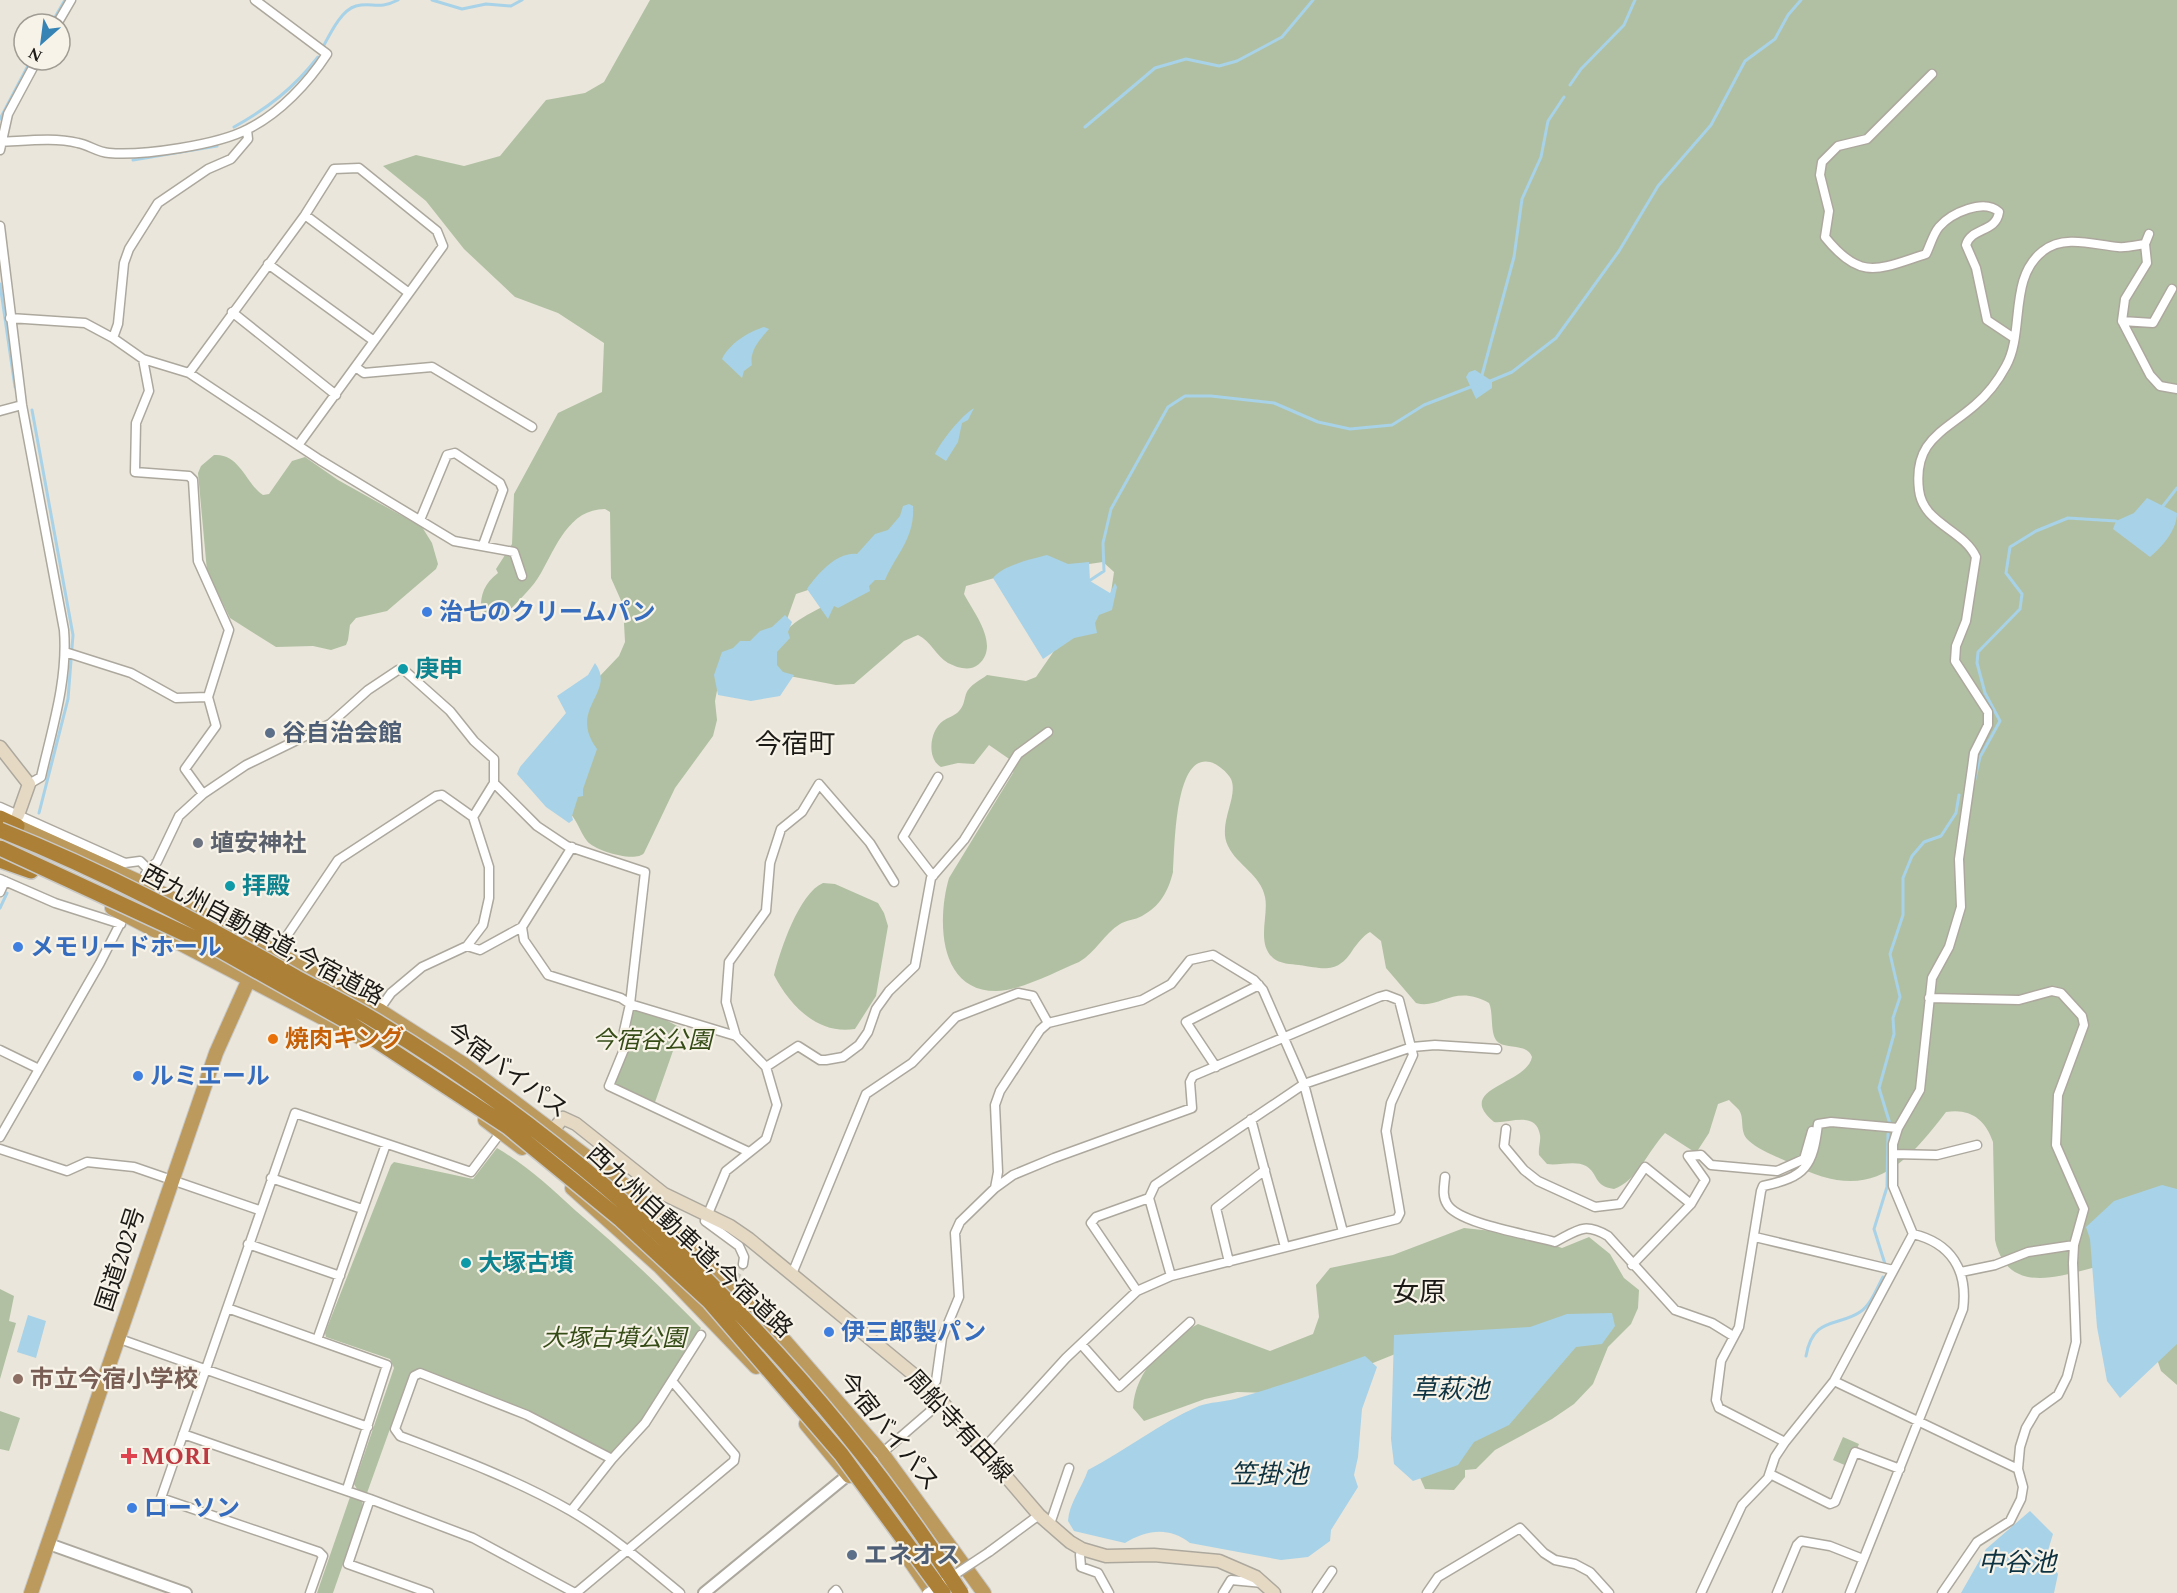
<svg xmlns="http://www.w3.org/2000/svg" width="2177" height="1593" font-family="Spectral,'Noto Sans JP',serif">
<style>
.green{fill:#b1c0a2}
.water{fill:#a8d2e7}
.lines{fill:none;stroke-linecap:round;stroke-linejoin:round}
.stream{stroke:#a8d2e7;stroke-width:3}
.minor-tunnel{stroke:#cbc7bd;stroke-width:8;stroke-dasharray:8 4;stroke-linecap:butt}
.minor-casing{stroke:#ada89e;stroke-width:11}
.tertiary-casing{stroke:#ada89e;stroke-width:14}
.secondary-casing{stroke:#ada89e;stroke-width:15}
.trunk-casing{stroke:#c8c8c7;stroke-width:16}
.motorway-casing{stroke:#c8c8c7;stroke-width:18}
.minor{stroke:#fff;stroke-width:8}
.tertiary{stroke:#fff;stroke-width:10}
.secondary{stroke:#e6d9c3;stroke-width:12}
.trunk{stroke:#bc9a5e;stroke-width:14}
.motorway{stroke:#ac8036;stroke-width:15}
.minor-bridge-casing{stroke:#ada89e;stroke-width:11;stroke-linecap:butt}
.motorway-bridge-casing{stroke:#c8c8c7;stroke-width:18;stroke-linecap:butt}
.minor-bridge{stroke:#fff;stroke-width:8}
.motorway-bridge{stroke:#ac8036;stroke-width:15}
.shop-dot{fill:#3f7fe0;stroke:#f8f3e8;stroke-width:2}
.culture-dot{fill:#0f9aa8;stroke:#f8f3e8;stroke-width:2}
.service-dot{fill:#5c6f8a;stroke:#f8f3e8;stroke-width:2}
.worship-dot{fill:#6b7280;stroke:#f8f3e8;stroke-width:2}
.food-dot{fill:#e8710a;stroke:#f8f3e8;stroke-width:2}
.education-dot{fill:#8d6e63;stroke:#f8f3e8;stroke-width:2}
.health-dot{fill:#e0444e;stroke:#f8f3e8;stroke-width:2}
.labels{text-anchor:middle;stroke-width:4.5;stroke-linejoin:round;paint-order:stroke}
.shop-label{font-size:24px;font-weight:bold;fill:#366cbe;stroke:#f8f3e8;text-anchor:start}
.culture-label{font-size:24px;font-weight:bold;fill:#0d838f;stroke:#f8f3e8;text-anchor:start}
.service-label{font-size:24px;font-weight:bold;fill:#4e5e75;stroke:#f8f3e8;text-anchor:start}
.worship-label{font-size:24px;font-weight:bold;fill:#5b616d;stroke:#f8f3e8;text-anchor:start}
.street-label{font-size:24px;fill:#1b1a16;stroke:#f8f3e8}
.food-label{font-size:24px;font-weight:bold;fill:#c56008;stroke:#f8f3e8;text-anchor:start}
.park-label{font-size:24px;font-style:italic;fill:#354c17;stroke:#f8f3e8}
.education-label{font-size:24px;font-weight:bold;fill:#785e54;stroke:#f8f3e8;text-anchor:start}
.health-label{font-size:24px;font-weight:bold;fill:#be3a42;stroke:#f8f3e8;text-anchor:start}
.water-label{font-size:26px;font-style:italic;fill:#0d3241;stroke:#f8f3e8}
.quarter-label{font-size:27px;fill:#1b1a16;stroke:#f8f3e8}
</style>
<rect width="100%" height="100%" fill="#eae6db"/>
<path class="green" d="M650 0H2177V1385L2161 1371 2155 1353 2103 1265C2063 1275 2008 1298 1995 1240L1993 1142C1985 1119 1970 1108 1946 1112 1899 1174 1865 1203 1788 1162 1776 1156 1758 1150 1748 1140 1739 1131 1745 1119 1739 1110 1736 1107 1732 1103 1729 1100L1718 1104 1709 1133 1696 1153 1665 1133C1648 1151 1637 1181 1614 1189 1593 1186 1599 1174 1586 1166 1575 1160 1559 1166 1547 1164L1539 1155C1538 1148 1541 1141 1540 1135 1536 1110 1509 1124 1494 1122 1453 1088 1527 1085 1532 1057 1528 1044 1509 1049 1499 1043 1489 1037 1494 1013 1489 1003 1454 983 1440 1010 1416 1003L1386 968 1381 941 1370 932C1363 936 1359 942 1354 948 1338 974 1326 969 1299 965 1291 964 1280 964 1273 958 1256 943 1269 915 1265 897 1261 875 1237 865 1228 846 1217 824 1239 797 1231 779 1227 772 1218 764 1210 762 1174 753 1175 850 1173 872 1168 892 1160 906 1142 916 1135 920 1126 920 1120 924 1104 934 1096 952 1079 962 1057 971 1020 991 996 991 938 991 937 919 949 878L1013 773 1015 763 989 745 974 764 958 763 941 767C926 758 930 730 943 721 948 717 955 716 959 711 964 706 964 700 966 694 969 685 981 680 987 675L1026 681 1036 677 1054 651 1096 613 1109 606 1114 572 1103 562 998 577 966 586 964 594C974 613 1000 645 979 664 970 672 958 668 948 663 936 656 931 641 918 635L904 641 854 684 836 685 784 675 775 666C776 631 793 622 822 607L814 588 796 594 785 625 721 670 715 701 717 720 713 736 675 788 644 853C636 863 595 851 587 841 580 832 578 822 570 813L588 742 584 711 598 678 619 656 625 642 623 605 611 578 610 512 605 509C569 509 556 547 541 573 532 589 517 602 504 616H481C480 598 482 585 498 573L496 569 512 544 514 494 558 413 602 392 604 343 558 313 515 297 464 249 426 201 383 166 416 155 464 166 500 156 546 100 585 93 604 82Z
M214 455C240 453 246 484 263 495L269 494 292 461 305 457 338 480 422 527 432 543 438 564 436 569 387 611 356 618 350 625 348 640 346 645 331 650 313 646 276 647 230 618 207 571 198 473 201 466Z
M823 883 835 884 878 903 884 913 888 926 876 996 855 1029C818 1035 790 1006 774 975 780 951 799 893 823 883Z
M635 1010 664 1019 681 1028 654 1105 616 1086 615 1082 629 1048 627 1030 631 1012Z
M497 1148C526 1165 551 1188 576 1211 620 1248 661 1287 701 1328L645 1417 614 1453 608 1454C547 1419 485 1393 419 1369L410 1373 367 1493 357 1489 354 1484 394 1368 390 1359 326 1337 325 1333 391 1165 394 1162 473 1179Z
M1464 1228 1520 1234 1562 1248 1589 1237 1610 1254 1624 1278 1639 1290 1638 1308 1631 1324 1608 1347 1593 1384 1574 1404 1552 1419 1495 1450 1476 1469 1465 1470V1477L1454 1490 1425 1489 1418 1473 1527 1333 1420 1344 1358 1369 1270 1393 1237 1392 1205 1399 1144 1421 1133 1408C1135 1370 1167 1341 1198 1324L1270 1351 1313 1334 1319 1317 1316 1285 1330 1268 1393 1255Z
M0 1289 14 1296 9 1321 16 1323 0 1379Z
M0 1411 20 1418 9 1451 0 1449Z
M1843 1437 1859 1444 1849 1467 1833 1460Z
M350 1497 362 1501 363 1507 333 1593H317Z"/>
<path class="water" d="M764 327 769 329C760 339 749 351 752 365L744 371 742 378 722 359C729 344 748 332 764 327Z
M1475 370 1492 381V388L1476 399 1466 377 1469 372Z
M974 408 968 420 962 423 958 442 946 461 935 454C942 440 961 416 974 408Z
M2147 498 2177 513C2177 530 2162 547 2150 557L2113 529 2116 521 2134 513Z
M909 504 913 506C915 538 897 553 885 580H875L869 586 870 591 838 608 834 606 828 619 807 589C818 574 836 552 857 554L875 534 888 530 900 516 903 506Z
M1047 555 1068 564 1089 562 1090 581 1110 593 1115 583 1117 587 1112 610 1099 615 1095 623 1097 633 1074 638 1043 659 993 578C1003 565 1032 559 1047 555Z
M785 615 792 622 788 632 790 638 777 652V665L783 672 794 675 780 696 751 701 718 695 714 675 722 652 733 648 740 641H750L760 631 772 627Z
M595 663C617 693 567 708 597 749L583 789V796L578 797 572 816 573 820 569 823 546 807 517 774 520 767 566 713 557 696 588 675Z
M2162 1185 2177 1189V1344L2120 1398 2107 1381 2097 1327 2090 1239 2086 1227 2114 1201Z
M1612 1313 1615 1326 1602 1344 1576 1347 1509 1425 1474 1442 1458 1465 1413 1481 1394 1464 1391 1439 1394 1335 1530 1327 1567 1314Z
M28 1315 46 1321 36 1358 17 1352Z
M1365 1356 1377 1367 1362 1409 1358 1457 1354 1475 1358 1487 1331 1530 1330 1541 1308 1557 1281 1560 1190 1543C1169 1526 1146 1530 1125 1543L1074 1531 1068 1521C1069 1503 1082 1488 1088 1470 1126 1450 1160 1423 1199 1406 1210 1402 1223 1402 1235 1399 1279 1386 1322 1372 1365 1356Z
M2030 1511 2053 1534 2046 1557 2058 1574 2054 1593H1961L1986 1549Z"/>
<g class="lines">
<path class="stream" d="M432 0 462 9 486 4 511 6 522 0
M51 24 65 0
M323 47C330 34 341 10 356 6 372 2 379 10 398 0
M1570 85 1581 69 1624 25 1635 0
M0 119 31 60
M234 127C268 108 294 88 318 57
M1085 127 1155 68 1186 59 1219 66 1237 61 1282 37 1313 0
M133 160 217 146
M0 284 15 387
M1482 375 1514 257 1522 199 1541 157 1548 121 1564 97
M1488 382 1512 372 1556 338 1619 251 1658 186 1711 125 1745 61 1775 39 1788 15 1801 0
M32 410 73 635 68 699 39 813
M2163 506 2177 488
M1089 581 1104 571 1103 543 1111 509 1168 407 1185 396H1211L1274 403 1318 422 1350 429 1392 425 1424 405 1473 386
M1974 783 1980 757 2000 721 1985 693 1977 663 1978 652 2020 609 2022 594 2006 573 2010 547 2036 531 2068 518 2116 521
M0 908 7 893
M1890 1124 1879 1088 1894 1034 1893 1018 1900 997 1890 954 1903 915V878L1912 856 1924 842 1941 836 1956 813 1959 795
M1885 1264 1874 1229 1887 1187 1888 1134
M1806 1356C1813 1316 1838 1327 1860 1312 1871 1305 1877 1288 1883 1277"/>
<path class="minor-tunnel" d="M728 1290 743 1264"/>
<g class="minor-casing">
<path id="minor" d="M57 24 71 0
M1932 74 1867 139 1838 146 1822 162 1820 175 1829 211 1825 237C1861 282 1879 269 1926 254 1930 246 1933 234 1939 227 1951 213 1984 198 1999 212 1996 233 1971 227 1966 245L1976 268 1987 320 2014 338
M0 142C25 141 54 137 78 143 89 145 97 152 109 153 142 156 218 145 248 129 280 113 308 83 327 54L255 0
M0 150 8 114 37 60
M0 226 22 405 64 630C68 680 52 729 41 777L29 784
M2145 244 2147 263 2125 299 2122 321 2150 375 2160 386 2177 389
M268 264 374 341
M232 312 336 395
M10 318 85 323 113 338 143 359 189 373 320 460 454 541 514 552 522 576
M2122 321 2153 323 2172 289
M113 338 118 324 124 263 129 249 158 203 208 169 231 159 248 139 247 130
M143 359 149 391 136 423 135 472 189 476 193 480 198 561 229 630 208 697 216 726 185 769 203 794
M357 368 364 373 432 367 532 427
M189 373 305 215 334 169 359 168 437 231 443 246 409 293
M0 411 22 405
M299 444 409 293 305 215
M420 520 447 455 455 453 500 483 503 490 483 545
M65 652 131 673 176 698 208 697
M494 783 537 826 567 846 645 872 630 1004 736 1036 766 1067 777 1105 766 1139 726 1171 705 1221 739 1246 744 1257 743 1264
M0 807 125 863 140 861 148 869
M572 847 522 927 524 940 548 975 621 998 630 1004 624 1031 625 1047 609 1086 749 1152
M933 876 903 837 938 777
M0 879 55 903 121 924
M0 892 5 881
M467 946 480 950 522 927
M276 952 338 860 436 796 442 795 473 817 489 867V898L483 925 467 946 422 967 391 993 379 1010
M1929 998 2019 1000 2052 991 2061 993 2082 1016 2084 1025 2058 1095 2056 1145 2084 1209 2074 1245 2073 1263 2076 1342 2067 1377 2058 1395 2036 1411 2026 1428 2020 1447 2018 1469 2023 1487 2021 1499 2010 1521 1977 1542 1942 1593
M736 1036 726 1002 729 962 766 911 770 863 781 829 802 812 819 784 870 843 894 882
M0 1050 39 1069
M766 1067 798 1046 820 1060H826L843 1057 859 1045 868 1032 876 1009 889 991 915 966 931 878 964 840 1018 754 1048 732
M1216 1067 1186 1022 1259 985
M1251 1119 1285 1247
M1506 1129 1504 1146 1524 1170 1538 1181 1595 1207 1620 1204 1645 1167 1691 1204 1632 1265
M0 1137 100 963 148 869 157 862 179 816 203 794 246 765 330 724 368 690 398 670H404L450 711 474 741 494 759V783L473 817
M0 1149 67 1171 87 1162 134 1167 259 1210
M1893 1154 1937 1155 1977 1145
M1445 1177C1444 1187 1442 1196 1447 1204 1458 1224 1532 1235 1555 1242 1578 1230 1584 1222 1608 1236L1675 1310 1712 1323 1733 1336
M271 1178 362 1209
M1149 1198 1171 1276
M1691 1204 1705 1180 1688 1156 1701 1155 1711 1165 1777 1171 1804 1159 1812 1131
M1755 1237 1893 1270
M248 1244 340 1276
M1229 1262 1216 1208 1265 1170
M1961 1272 1995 1265 2028 1252 2074 1245
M792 1274 866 1094 912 1063 956 1017 1018 993 1033 996 1048 1023
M1137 1291 1091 1223 1096 1217 1149 1198 1155 1185 1304 1084 1412 1047 1435 1045 1497 1049
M227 1308 387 1365 347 1489
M117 1338 368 1427
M317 1340 386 1144
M1081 1344 1119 1387 1190 1322
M1834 1381 2018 1469
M930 1388 936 1381 942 1338 959 1297 955 1233 960 1222 995 1188 998 1172 995 1105 1000 1091 1040 1030 1048 1023 1142 1000 1171 984 1190 960 1213 955 1254 980 1263 990 1304 1084 1343 1232
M183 1434 370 1499
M1785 1442 1719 1408 1716 1400 1721 1361 1739 1327 1761 1191 1763 1186C1806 1177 1813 1166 1818 1124L1831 1122 1898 1128
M983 1449 1066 1358 1137 1291 1171 1276 1397 1219 1400 1213 1386 1131 1391 1103 1413 1055 1399 1000 1386 995 1379 997 1193 1076 1190 1082 1192 1108 1054 1158 1013 1175 995 1188
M612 1459 527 1415 420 1373 414 1376 395 1429 400 1436C458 1458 517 1480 571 1511 610 1534 645 1564 680 1593
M851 1473 882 1453 941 1402
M1770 1474 1830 1504 1835 1502 1855 1452 1900 1469
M571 1511 612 1459 645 1423 701 1335
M1050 1524 1069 1468
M1082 1549 1080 1555 1081 1567 1098 1573 1109 1593
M989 1552 1039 1515
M310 1593 323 1556 319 1552 161 1498 295 1113 471 1172 501 1132
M429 1593 348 1564 370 1499 473 1538 575 1593
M576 1593 734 1461 735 1455 672 1381
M833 1593 836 1590 838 1593
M1223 1593 1231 1580 1263 1583
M1317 1593 1332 1571
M1427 1593 1438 1577 1520 1528 1544 1553 1555 1560 1575 1564 1590 1572 1609 1593
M1701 1593 1742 1505 1768 1478 1775 1457 1785 1442 1834 1381 1913 1234 1893 1186V1144L1898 1128 1920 1090 1932 978 1949 947 1961 907 1959 859 1972 768 1974 753 1988 725V712L1955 661 1956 646 1966 621 1976 557C1963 529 1923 524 1919 490 1913 440 1944 432 1975 405 1987 395 1999 379 2006 366 2025 332 2008 278 2043 251 2064 234 2095 245 2118 247 2127 248 2137 245 2145 244L2149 234
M1777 1593 1797 1545 1801 1541 1830 1546 1863 1559
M1850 1593 1963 1309C1968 1270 1951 1243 1913 1234"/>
</g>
<g class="tertiary-casing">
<path id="tertiary" d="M49 1544 186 1593
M704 1593 848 1475"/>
</g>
<g class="secondary-casing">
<path id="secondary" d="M0 747 29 784 18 815
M553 1130 563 1118 576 1124 664 1194 730 1226 749 1239 930 1388 1039 1515 1070 1542 1082 1549 1106 1556 1154 1555 1219 1561 1256 1577 1274 1593"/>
</g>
<g class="trunk-casing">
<path id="trunk" d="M7 822 142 883 276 952 379 1010 465 1065 627 1187 785 1341 882 1453 984 1593
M112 908 361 1038
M485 1120 522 1148
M572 1188 659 1266 756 1367
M806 1424 849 1476
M908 1558 932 1593
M31 1593 216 1053 249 979 255 973"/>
</g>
<g class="motorway-casing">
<path id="motorway" d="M0 818 17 826
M0 860 31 871"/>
</g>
<use href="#minor" class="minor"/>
<use href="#tertiary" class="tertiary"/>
<use href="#secondary" class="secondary"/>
<use href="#trunk" class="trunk"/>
<use href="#motorway" class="motorway"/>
<g class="minor-bridge-casing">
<path id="minor-bridge" d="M927 1593 989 1552"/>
</g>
<g class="motorway-bridge-casing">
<path id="motorway-bridge" d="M0 830C103 871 201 923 297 978 323 992 349 1005 374 1020 606 1159 815 1365 961 1593
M0 848 218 949 348 1022 508 1127 620 1219 710 1302 841 1454 943 1593"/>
</g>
<use href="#minor-bridge" class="minor-bridge"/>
<use href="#motorway-bridge" class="motorway-bridge"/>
</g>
<g class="shop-dot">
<circle cx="427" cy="612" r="6"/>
<circle cx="18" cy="947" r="6"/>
<circle cx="138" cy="1076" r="6"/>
<circle cx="829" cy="1332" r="6"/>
<circle cx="132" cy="1508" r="6"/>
</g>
<g class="culture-dot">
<circle cx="403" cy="669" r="6"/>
<circle cx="230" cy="886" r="6"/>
<circle cx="466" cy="1263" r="6"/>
</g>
<g class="service-dot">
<circle cx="270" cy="733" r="6"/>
<circle cx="852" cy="1555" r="6"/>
</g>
<circle class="worship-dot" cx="198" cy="843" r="6"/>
<circle class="food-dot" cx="273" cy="1039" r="6"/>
<circle class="education-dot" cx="18" cy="1379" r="6"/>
<path class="health-dot" d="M126 1447h6v6h6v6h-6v6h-6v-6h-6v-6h6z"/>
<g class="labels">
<g class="shop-label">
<text x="439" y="620">治七のクリームパン</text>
<text x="30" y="955">メモリードホール</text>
<text x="150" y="1084">ルミエール</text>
<text x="841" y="1340">伊三郎製パン</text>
<text x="144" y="1516">ローソン</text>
</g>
<g class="culture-label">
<text x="415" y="677">庚申</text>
<text x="242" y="894">拝殿</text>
<text x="478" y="1271">大塚古墳</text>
</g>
<g class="service-label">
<text x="282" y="741">谷自治会館</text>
<text x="864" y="1563">エネオス</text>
</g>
<g class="worship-label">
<text x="210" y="851">埴安神社</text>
</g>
<g class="street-label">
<text transform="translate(263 935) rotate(28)" y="8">西九州自動車道;今宿道路</text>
<text transform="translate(507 1070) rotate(36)" y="8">今宿バイパス</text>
<text transform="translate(690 1241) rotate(43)" y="8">西九州自動車道;今宿道路</text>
<text transform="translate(120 1259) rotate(-72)" y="8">国道202号</text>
<text transform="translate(959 1426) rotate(47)" y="8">周船寺有田線</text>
<text transform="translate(889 1431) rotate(51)" y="8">今宿バイパス</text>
</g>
<g class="food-label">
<text x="285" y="1047">焼肉キング</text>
</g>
<g class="park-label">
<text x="652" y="1048">今宿谷公園</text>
<text x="614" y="1346">大塚古墳公園</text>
</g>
<g class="education-label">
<text x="30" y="1387">市立今宿小学校</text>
</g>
<g class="health-label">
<text x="141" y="1464">MORI</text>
</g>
<g class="water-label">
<text x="1450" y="1398">草萩池</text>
<text x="1269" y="1483">笠掛池</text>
<text x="2017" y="1571">中谷池</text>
</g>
<g class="quarter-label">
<text x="795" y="753">今宿町</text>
<text x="1419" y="1301">女原</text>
</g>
</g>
<g transform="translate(42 42) rotate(208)"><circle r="28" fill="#f8f3e8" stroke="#a09c94" stroke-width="1.5"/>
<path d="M0-4.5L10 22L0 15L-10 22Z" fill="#3684b6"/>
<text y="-9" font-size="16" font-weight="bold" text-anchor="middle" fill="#1b1a16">N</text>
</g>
</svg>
